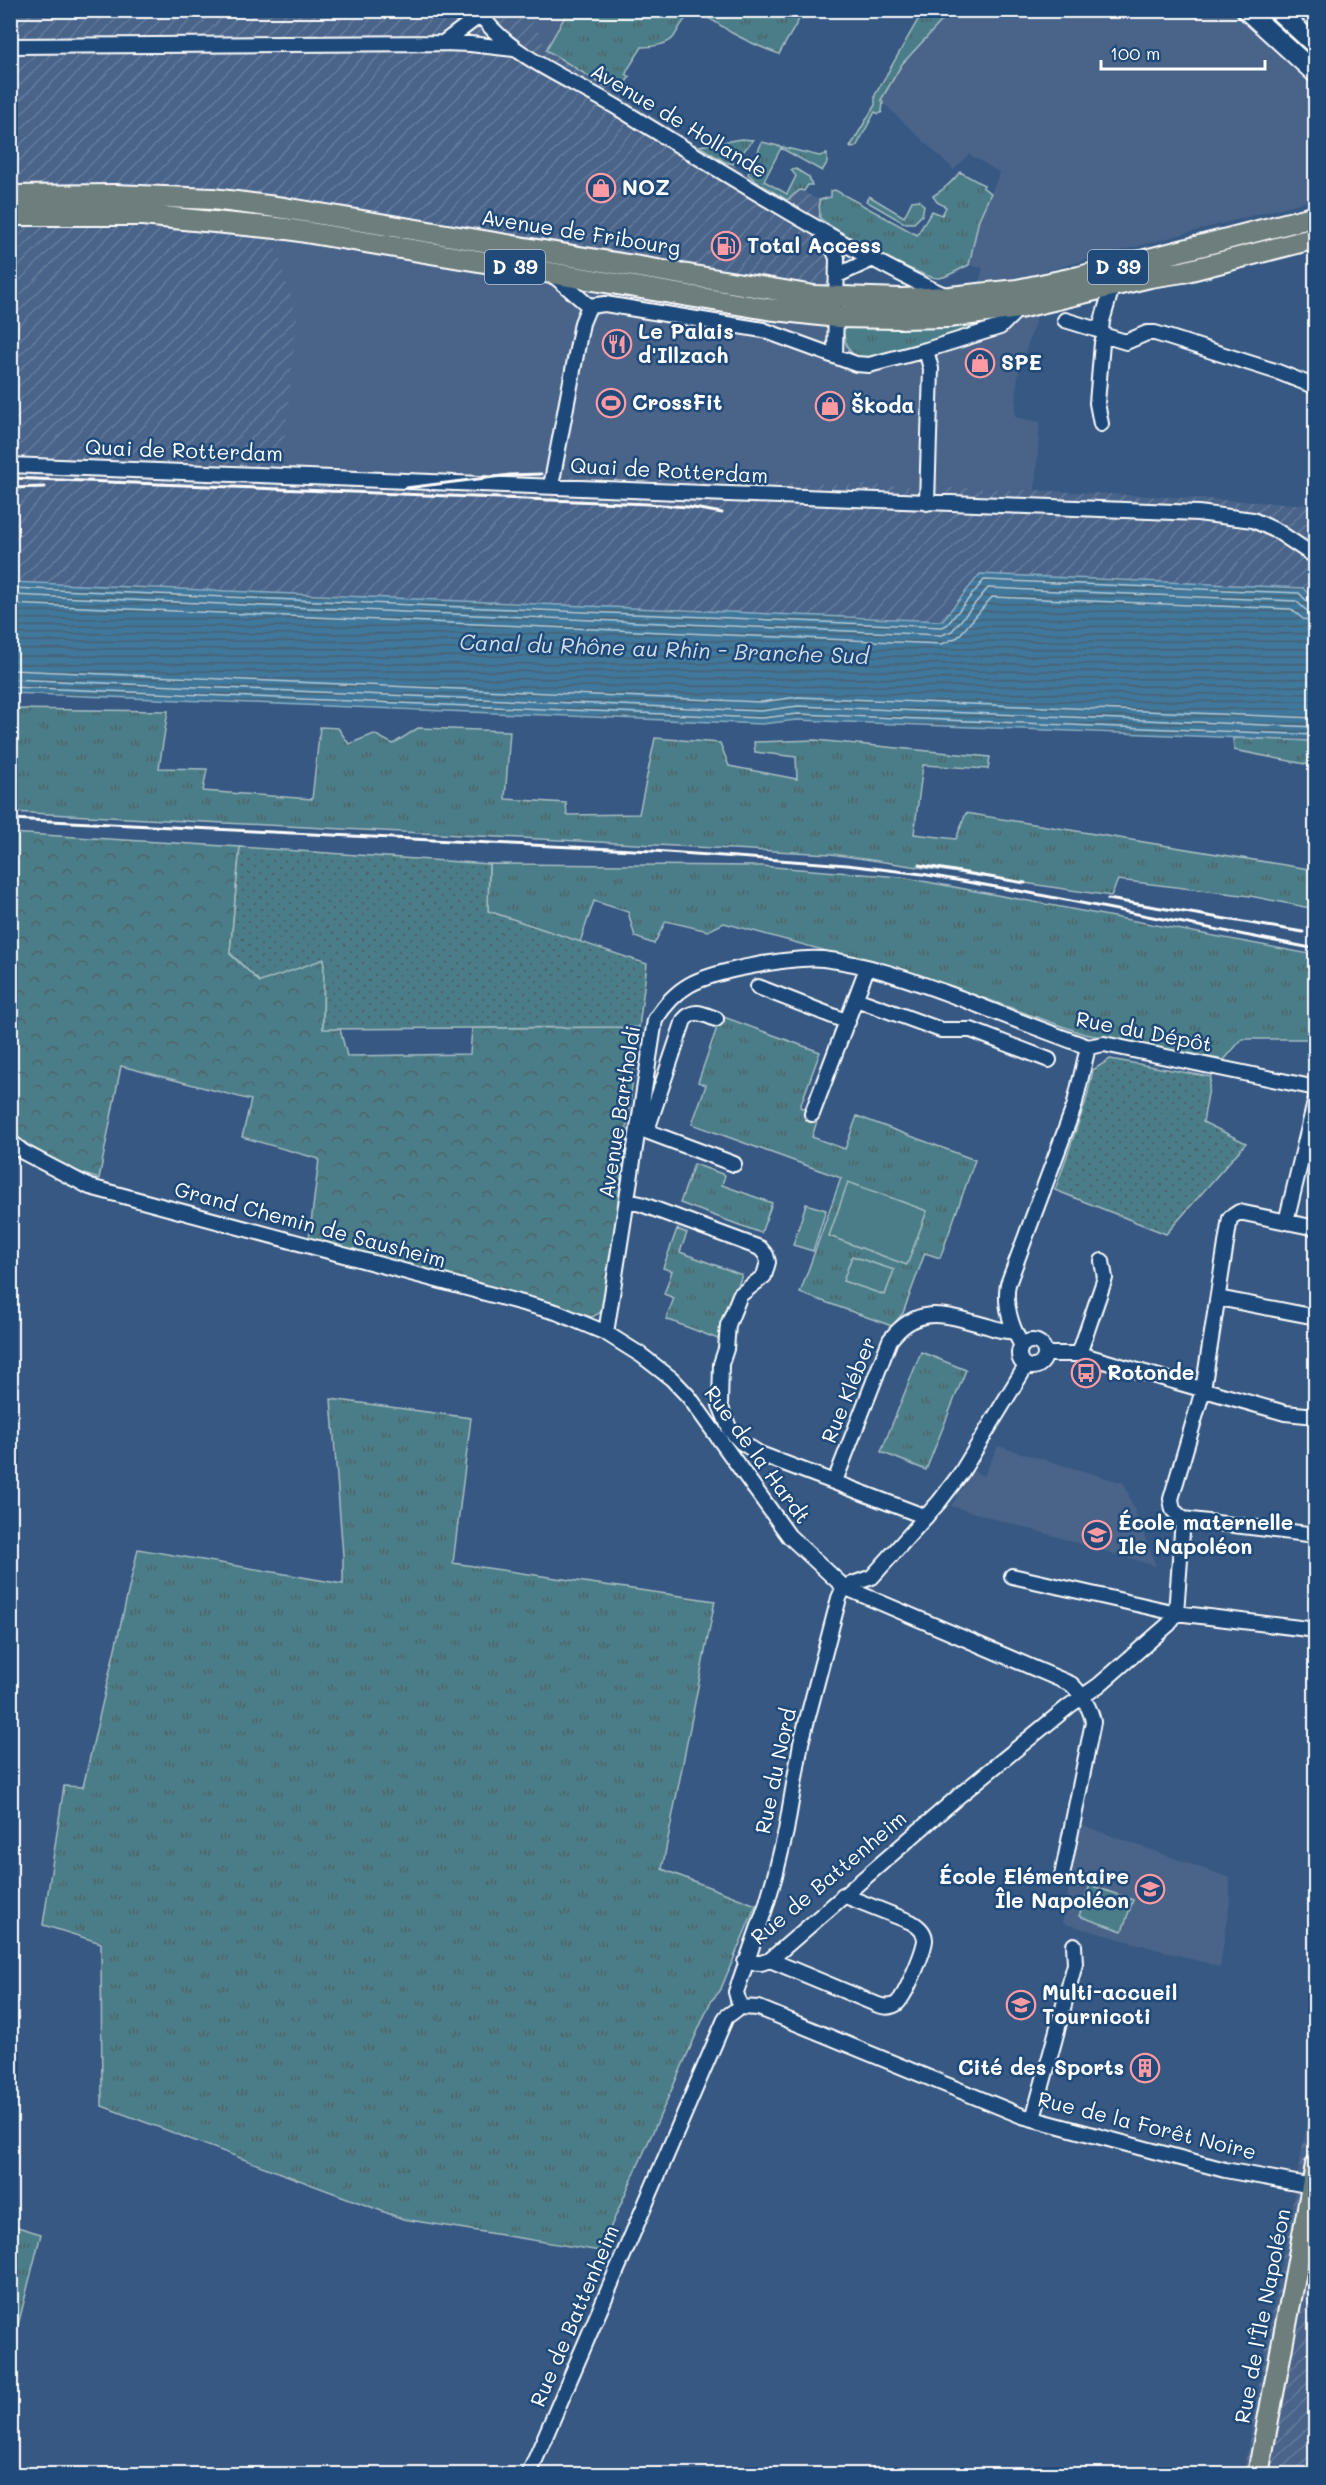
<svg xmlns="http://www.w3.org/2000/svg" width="1326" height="2485" font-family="Mali,sans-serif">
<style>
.built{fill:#4a6489}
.industrial{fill:url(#industrial-furrows)}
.grass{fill:url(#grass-tufts);stroke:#a6bec4;stroke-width:1.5}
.forest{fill:url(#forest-crowns);stroke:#a6bec4;stroke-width:1.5}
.park{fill:#4c7d88;stroke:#a6bec4;stroke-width:1.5}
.garden{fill:url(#garden-dots);stroke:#a6bec4;stroke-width:1.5}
.water{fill:url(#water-rules);stroke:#8caec4;stroke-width:1.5}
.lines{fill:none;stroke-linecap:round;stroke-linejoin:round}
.shore{stroke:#b3c9d7;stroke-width:1.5}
.street-casing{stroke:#fff;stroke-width:18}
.secondary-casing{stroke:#fff;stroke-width:22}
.primary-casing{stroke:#fff;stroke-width:24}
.street{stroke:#1f4a7a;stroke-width:14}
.secondary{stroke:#1f4a7a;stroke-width:18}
.primary{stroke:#6d7e7c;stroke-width:20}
.rail{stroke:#fff;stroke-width:3}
.labels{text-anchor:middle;stroke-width:5;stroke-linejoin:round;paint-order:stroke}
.shield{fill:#1f4a7a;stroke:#bcc9d7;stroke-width:1.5}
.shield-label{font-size:20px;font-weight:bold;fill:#fff}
.street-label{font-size:21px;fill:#fff;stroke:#1f4a7a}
.poi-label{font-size:21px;font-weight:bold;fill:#fff;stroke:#1f4a7a;text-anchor:start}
.water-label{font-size:22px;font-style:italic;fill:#cfdde6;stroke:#1f4a7a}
</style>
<defs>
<pattern id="industrial-furrows" width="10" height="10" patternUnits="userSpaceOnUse" patternTransform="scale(1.5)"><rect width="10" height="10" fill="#4a6489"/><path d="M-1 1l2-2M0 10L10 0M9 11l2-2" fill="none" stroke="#657b9b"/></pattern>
<pattern id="grass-tufts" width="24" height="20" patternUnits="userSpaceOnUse" patternTransform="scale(1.5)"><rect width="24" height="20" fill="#4c7d88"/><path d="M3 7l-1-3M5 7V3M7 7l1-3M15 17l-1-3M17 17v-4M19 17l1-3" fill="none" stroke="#4c646a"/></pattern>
<pattern id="forest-crowns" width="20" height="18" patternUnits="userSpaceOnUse" patternTransform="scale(1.5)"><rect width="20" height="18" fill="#4c7d88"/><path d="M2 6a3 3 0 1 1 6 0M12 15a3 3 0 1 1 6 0" fill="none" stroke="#4c646a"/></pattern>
<pattern id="garden-dots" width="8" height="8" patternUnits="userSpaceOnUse" patternTransform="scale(1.5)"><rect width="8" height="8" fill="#4c7d88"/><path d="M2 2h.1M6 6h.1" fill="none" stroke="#4c646a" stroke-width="1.8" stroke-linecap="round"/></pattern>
<pattern id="water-rules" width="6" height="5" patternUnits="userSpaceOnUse" patternTransform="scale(1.5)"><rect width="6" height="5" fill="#40789c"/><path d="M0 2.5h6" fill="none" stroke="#476070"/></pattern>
</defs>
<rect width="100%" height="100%" fill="#365882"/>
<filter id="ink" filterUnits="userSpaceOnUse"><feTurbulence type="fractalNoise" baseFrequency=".0167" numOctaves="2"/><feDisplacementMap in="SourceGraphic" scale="12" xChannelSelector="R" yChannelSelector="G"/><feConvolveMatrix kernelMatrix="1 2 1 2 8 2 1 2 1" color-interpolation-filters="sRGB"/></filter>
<g filter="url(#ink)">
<path class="built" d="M528 11H568L546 50Z
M951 11H1236L1315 86V199L1030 275 979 282 983 268 969 265 979 219 1000 173 969 154 954 170 881 101 902 64Z
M264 214 843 306V327L991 325 1037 316 1018 375 1015 417 1040 422 1035 490 282 469Z
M998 1446 1124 1483 1156 1566 951 1506 973 1471 984 1476Z
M1081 1825 1230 1878V1901L1220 1967 1062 1923Z"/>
<path class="industrial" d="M11 11H528L547 50 725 162 733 164 757 182 787 200 800 190 819 200 820 218 824 222 848 266 843 306 265 214 297 316 282 468 1035 490 1315 505V601L1305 590 981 574 942 621 11 582Z
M1315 2078V2474H1243L1294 2194Z"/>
<path class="grass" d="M568 11V10L804 11 779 54C762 48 747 41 732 33 722 27 711 17 699 15 684 12 680 29 673 38 667 45 650 47 642 47L628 69 626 74 630 77 620 89 614 85 606 87 546 50Z
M923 11H951L902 64 881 100 883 102 882 112 879 114 875 112 856 147 851 148 850 147 875 105V95Z
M741 139 753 140 733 164 725 162 699 146Z
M762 142 819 156 827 154V163L822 171 781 148 764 181 787 194 796 176 791 170 796 169 809 177 812 185H808L804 191 800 190 787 200 757 182 748 174Z
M960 172 984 185 983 188 991 193 979 219 969 265C961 268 948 277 939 278 922 279 834 230 820 218L819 200 831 197V191L835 190 917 235 932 211 942 215 946 207 937 202 933 196C943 190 953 181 960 172Z
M869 196 904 217 912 201 919 200 924 206 922 215 914 223H904L866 201Z
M989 322 991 325 870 359C849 359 844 345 843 327Z
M10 709 168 711 159 768 207 769 203 791 312 799 320 727 338 728 349 744 374 734 393 744 418 728 510 731 505 799 566 803 567 815 639 814 655 738 720 743 729 766 797 779 796 757 755 752 754 742 815 740 990 757 988 769 923 765 914 834 956 839 966 813 1315 870V909L1250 896 1118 880 1111 896 831 854 11 812Z
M1233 738 1315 741V766L1234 750Z
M489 864 761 866 901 877 1315 955V1039H1242L1224 1060 1084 1034 933 980 724 923 708 931 666 921 654 944 635 937 628 912 594 901 580 942 488 911Z
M721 1016 820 1052 800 1107 819 1115 812 1137 845 1149 857 1116 975 1160 940 1258 925 1253 903 1313 892 1326 800 1293 841 1178 692 1124 706 1085 698 1082Z
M694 1164 725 1175 722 1185 772 1203 761 1233 680 1203Z
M677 1229 687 1233 680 1252 742 1275 718 1339 666 1319 674 1298 664 1294 672 1271 663 1268Z
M921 1352 966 1370 926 1470 881 1452Z
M331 1399 471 1418 453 1563 715 1601 662 1869 756 1905 720 1991 711 2001 600 2251 403 2219 102 2106 101 1943 43 1925 64 1786 83 1787 138 1549 343 1584V1556Z
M11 2225 41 2234 11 2353 10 2225Z"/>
<path class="forest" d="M10 833 240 847 230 954 260 982 324 958 323 1028 340 1029 347 1056 470 1054 472 1028 639 1027 605 1310 592 1317 309 1239 319 1159 242 1137 251 1100 121 1066 99 1179C67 1169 36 1152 10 1131Z"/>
<path class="park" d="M848 1182 927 1211 907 1265 829 1236Z
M806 1204 826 1210 813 1251 793 1245Z
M852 1256 894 1270 885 1295 843 1281Z
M1090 1885 1133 1900 1122 1931 1079 1916Z"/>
<path class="garden" d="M240 847 489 864 488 911 647 964 639 1027 323 1029 324 959 260 982 230 953Z
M1110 1059 1211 1077 1203 1122 1246 1143 1166 1234 1055 1190 1086 1101 1093 1070Z"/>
<path class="water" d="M980 574 1303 588 1315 601V741L797 720 762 724 11 693V582L942 621Z"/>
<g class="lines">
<path class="shore" d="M10 588 942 627 947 625 984 580 1299 593 1310 604 1316 605
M10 595 942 635 952 631 988 588 1296 601 1307 611 1316 612
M10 604 942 644 958 637 992 597 1291 609 1303 619 1316 621
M10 670 761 702 798 697 1316 718
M10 679 761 711 798 706 1316 727
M10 687 762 718 798 714 1316 735"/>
<g class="street-casing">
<path id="street" d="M478 10C503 54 576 82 618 108 697 156 775 206 856 250 886 266 914 282 945 295
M443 43 487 10
M10 46 443 43 470 44 514 49
M822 234 831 244 837 258 835 356
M552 274 589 306
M838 275 873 259
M589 306 605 304 763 330 856 364 869 365 926 350 1000 327 1019 308
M1065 320 1101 331 1106 336 1126 342 1147 333H1155L1278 372 1316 387
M1101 331 1102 321 1112 287
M926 350 931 369 927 503
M1101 424 1097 403 1102 343 1106 336
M10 465 1198 513 1253 520 1277 531 1316 557
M551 486 582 323 589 306
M758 987 848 1022
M856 999 941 1030H971L1049 1060
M812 1114 867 968
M638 1128 734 1164
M647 1130 684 1020C694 1008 703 1014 716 1019
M10 1141 23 1152 90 1187 556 1312 606 1333 641 1355 672 1379 689 1397 789 1536 844 1587 1071 1684C1081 1693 1091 1709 1093 1722L1062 1876
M627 1201 641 1204 760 1248 766 1255 768 1262 764 1276 740 1295 728 1325 726 1349 721 1364 720 1405 730 1430 741 1442 760 1454 926 1517
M1286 1222 1316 1098
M1218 1298 1316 1317
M606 1333 655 1020C677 985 698 978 737 969 761 964 800 957 823 959 870 964 916 982 960 998 1002 1015 1045 1031 1088 1047L1104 1044 1316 1088
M1019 1354a13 13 0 1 1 26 0a13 13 0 1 1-26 0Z
M1022 1346C1012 1328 1004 1305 1008 1284L1074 1107 1088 1047
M1046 1354H1079L1285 1413 1316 1416
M1079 1354 1105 1278 1102 1261
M835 1481 890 1340C919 1302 948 1316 987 1326 996 1329 1005 1332 1014 1331
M1183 1519 1316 1535
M1012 1576 1176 1613 1183 1519 1173 1510 1171 1499 1203 1390 1230 1218 1239 1212 1316 1228
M770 1960 878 2005C884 2007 890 2008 896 2004 905 1998 924 1951 925 1940 925 1931 918 1926 911 1922L843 1895
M745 1962 761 1963 770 1960 960 1795 1069 1706 1099 1685 1169 1624 1176 1613 1316 1630
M740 2007 736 1992 766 1906 776 1872 786 1831 801 1743 839 1598 844 1587 872 1577 939 1502 961 1473 1026 1366
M1033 2119 1075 1964 1074 1945
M529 2474 726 2017 740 2007 759 2008 1022 2116 1225 2170 1312 2186"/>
</g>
<g class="secondary-casing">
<path id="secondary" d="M1246 10 1316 74
M1277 10 1316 46"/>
</g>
<g class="primary-casing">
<path id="primary" d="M10 196 115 195 213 199 284 208 814 296 901 299 950 297 1017 290 1079 277 1316 216
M10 215H142L287 229 767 309 837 317 899 318 948 317 1019 308 1150 277 1183 272 1316 238
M1258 2474 1316 2165"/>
</g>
<use href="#street" class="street"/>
<use href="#secondary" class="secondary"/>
<use href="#primary" class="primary"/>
<path class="rail" d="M10 478 648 504 688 507 722 513
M10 488 45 487
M406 488 510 475 541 474
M10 819 653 851 847 865 922 874 1030 893 1316 949
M919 865 1025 883
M1108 899 1303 932"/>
</g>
</g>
<defs>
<g id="shop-ring" transform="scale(1.5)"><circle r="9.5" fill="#1f4a7a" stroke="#ff9aa2" stroke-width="1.5"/><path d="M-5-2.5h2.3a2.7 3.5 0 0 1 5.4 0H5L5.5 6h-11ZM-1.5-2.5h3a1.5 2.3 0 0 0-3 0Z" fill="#ff9aa2"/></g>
<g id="fuel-ring" transform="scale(1.5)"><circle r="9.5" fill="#1f4a7a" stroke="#ff9aa2" stroke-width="1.5"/><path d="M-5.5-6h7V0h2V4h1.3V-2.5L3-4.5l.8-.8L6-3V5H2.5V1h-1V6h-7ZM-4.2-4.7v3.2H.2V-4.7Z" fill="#ff9aa2"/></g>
<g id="restaurant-ring" transform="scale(1.5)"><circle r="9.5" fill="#1f4a7a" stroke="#ff9aa2" stroke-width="1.5"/><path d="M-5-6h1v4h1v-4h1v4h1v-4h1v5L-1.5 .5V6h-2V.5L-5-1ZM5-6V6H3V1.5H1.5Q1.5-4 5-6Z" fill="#ff9aa2"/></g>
<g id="stadium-ring" transform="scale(1.5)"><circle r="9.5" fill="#1f4a7a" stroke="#ff9aa2" stroke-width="1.5"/><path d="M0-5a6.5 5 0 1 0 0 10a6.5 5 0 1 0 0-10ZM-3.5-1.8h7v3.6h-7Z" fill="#ff9aa2"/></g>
<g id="bus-ring" transform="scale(1.5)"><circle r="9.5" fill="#1f4a7a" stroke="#ff9aa2" stroke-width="1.5"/><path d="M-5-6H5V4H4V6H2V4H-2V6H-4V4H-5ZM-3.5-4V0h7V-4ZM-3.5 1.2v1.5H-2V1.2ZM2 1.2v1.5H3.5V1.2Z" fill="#ff9aa2"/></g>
<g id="school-ring" transform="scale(1.5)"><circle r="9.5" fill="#1f4a7a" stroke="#ff9aa2" stroke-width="1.5"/><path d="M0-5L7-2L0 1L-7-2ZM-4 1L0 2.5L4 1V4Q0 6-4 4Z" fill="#ff9aa2"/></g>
<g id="building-ring" transform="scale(1.5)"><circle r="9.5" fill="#1f4a7a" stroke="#ff9aa2" stroke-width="1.5"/><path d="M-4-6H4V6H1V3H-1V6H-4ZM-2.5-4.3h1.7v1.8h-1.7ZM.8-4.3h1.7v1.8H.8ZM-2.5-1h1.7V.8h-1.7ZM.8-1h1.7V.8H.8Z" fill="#ff9aa2"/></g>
</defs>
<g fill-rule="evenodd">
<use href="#shop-ring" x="601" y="188"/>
<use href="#fuel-ring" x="726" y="246"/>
<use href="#restaurant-ring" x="617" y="344"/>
<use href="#shop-ring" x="980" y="363"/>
<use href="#stadium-ring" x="611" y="403"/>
<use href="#shop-ring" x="830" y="406"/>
<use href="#bus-ring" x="1086" y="1373"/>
<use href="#school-ring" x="1097" y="1535"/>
<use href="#school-ring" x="1150" y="1889"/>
<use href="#school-ring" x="1021" y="2005"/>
<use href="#building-ring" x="1145" y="2068"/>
</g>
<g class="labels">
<g class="shield">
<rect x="485" y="250" width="60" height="34" rx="4.5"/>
<rect x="1088" y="250" width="60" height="34" rx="4.5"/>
</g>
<g class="shield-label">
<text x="515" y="274">D 39</text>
<text x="1118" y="274">D 39</text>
</g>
<g class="street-label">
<text transform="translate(679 121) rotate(31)" y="7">Avenue de Hollande</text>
<text transform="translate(581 233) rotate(9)" y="7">Avenue de Fribourg</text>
<text transform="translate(184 451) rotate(2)" y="7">Quai de Rotterdam</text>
<text transform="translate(669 471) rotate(3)" y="7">Quai de Rotterdam</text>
<text transform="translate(1144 1032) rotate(11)" y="7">Rue du Dépôt</text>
<text transform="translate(620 1112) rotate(-81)" y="7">Avenue Bartholdi</text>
<text transform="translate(310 1225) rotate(15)" y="7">Grand Chemin de Sausheim</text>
<text transform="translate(849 1390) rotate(-68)" y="7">Rue Kléber</text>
<text transform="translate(757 1455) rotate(54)" y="7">Rue de la Hardt</text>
<text transform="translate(776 1771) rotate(-78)" y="7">Rue du Nord</text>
<text transform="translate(829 1878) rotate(-40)" y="7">Rue de Battenheim</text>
<text transform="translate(1147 2126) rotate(14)" y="7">Rue de la Forêt Noire</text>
<text transform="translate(575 2316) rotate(-67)" y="7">Rue de Battenheim</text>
<text transform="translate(1263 2316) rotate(-79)" y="7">Rue de l'Île Napoléon</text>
</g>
<g class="poi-label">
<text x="622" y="195">NOZ</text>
<text x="747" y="253">Total Access</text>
<text x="638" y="339">Le Palais<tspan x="638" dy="24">d'Illzach</tspan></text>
<text x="1001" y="370">SPE</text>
<text x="632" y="410">CrossFit</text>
<text x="851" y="413">Škoda</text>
<text x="1107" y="1380">Rotonde</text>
<text x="1118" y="1530">École maternelle<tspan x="1118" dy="24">Ile Napoléon</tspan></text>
<text x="1129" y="1884" text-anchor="end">École Elémentaire<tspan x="1129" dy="24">Île Napoléon</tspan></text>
<text x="1042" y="2000">Multi-accueil<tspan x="1042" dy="24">Tournicoti</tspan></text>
<text x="1124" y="2075" text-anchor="end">Cité des Sports</text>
</g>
<g class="water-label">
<text transform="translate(664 649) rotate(2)" y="8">Canal du Rhône au Rhin - Branche Sud</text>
</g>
</g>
<rect width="1326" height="2485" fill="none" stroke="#1f4a7a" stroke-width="36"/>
<rect x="18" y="18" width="1290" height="2449" fill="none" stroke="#fff" stroke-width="2" filter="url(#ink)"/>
<path d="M1101 60v9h164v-9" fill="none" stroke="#ffffff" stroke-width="3"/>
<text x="1110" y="60" font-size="18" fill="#ffffff" stroke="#1f4a7a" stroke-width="4.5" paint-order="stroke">100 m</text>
</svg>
